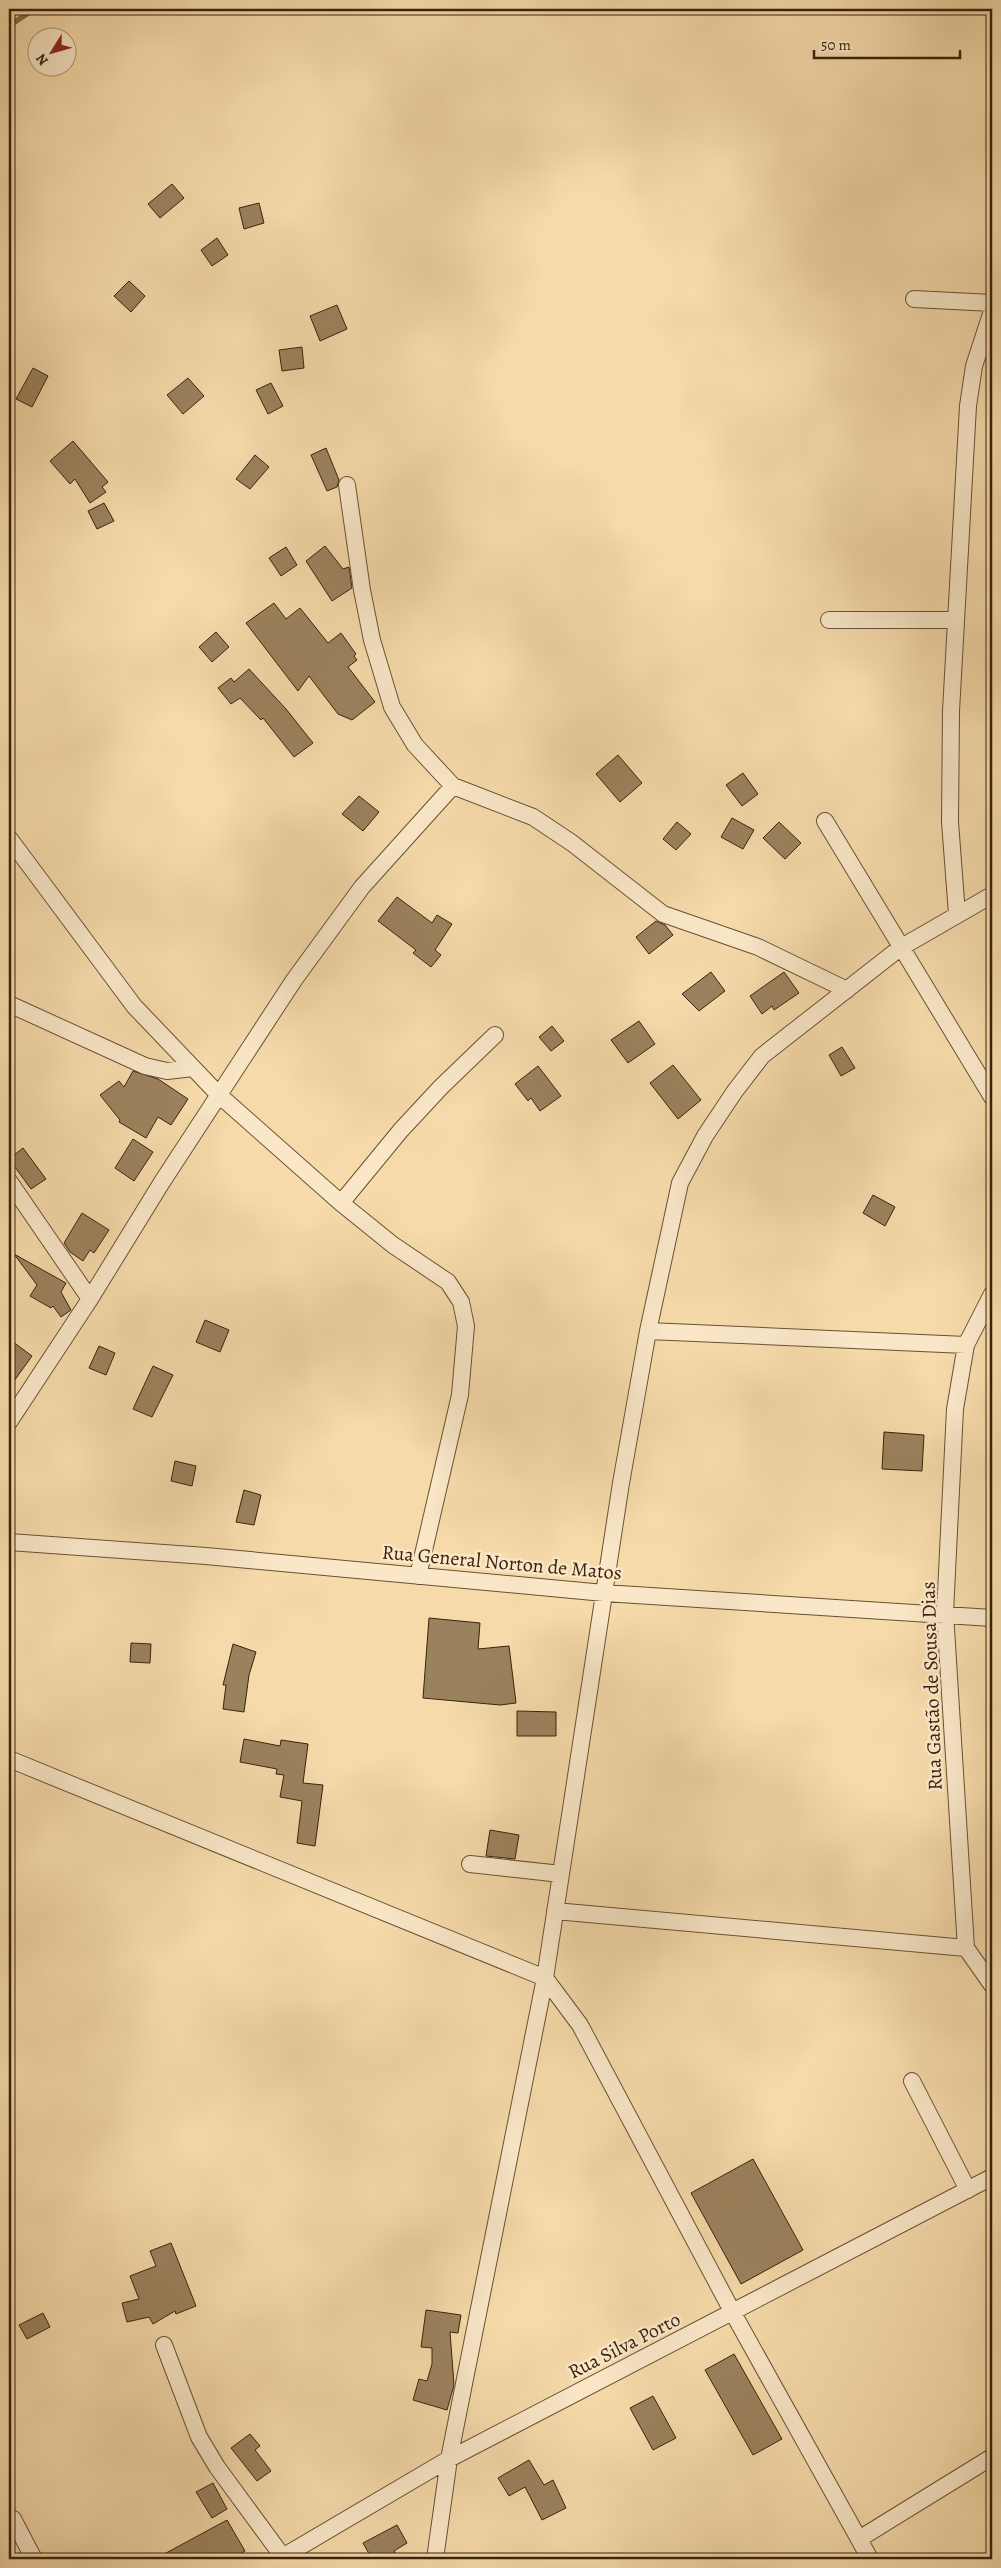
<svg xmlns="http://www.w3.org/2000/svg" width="1001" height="2568" font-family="Alegreya,serif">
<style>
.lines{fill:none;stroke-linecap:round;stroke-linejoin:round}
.stream{stroke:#836c4a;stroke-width:5.5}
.building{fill:#9b825e;stroke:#38230c}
.minor-casing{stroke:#685134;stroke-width:18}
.minor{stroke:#f9e7c8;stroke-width:16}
.labels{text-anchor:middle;stroke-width:5;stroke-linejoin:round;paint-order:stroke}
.street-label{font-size:20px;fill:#38230c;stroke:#f9e7c8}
</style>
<rect width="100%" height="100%" fill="#f6daaa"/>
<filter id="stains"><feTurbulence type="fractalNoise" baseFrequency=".004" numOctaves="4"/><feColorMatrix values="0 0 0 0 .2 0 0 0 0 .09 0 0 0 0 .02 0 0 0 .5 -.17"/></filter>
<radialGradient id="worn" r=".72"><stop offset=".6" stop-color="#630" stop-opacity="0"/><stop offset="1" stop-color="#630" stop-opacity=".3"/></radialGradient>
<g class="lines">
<path class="stream" d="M9 26 34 9"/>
</g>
<path class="building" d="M172 184 184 198 160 218 148 204Z
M259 203 264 223 244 229 239 208Z
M217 238 228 255 212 266 201 250Z
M129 281 145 296 131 312 114 296Z
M337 305 347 329 320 341 310 316Z
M302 347 304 368 282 371 279 350Z
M33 368 48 376 32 407 16 399Z
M188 378 204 396 183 414 167 395Z
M271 383 283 406 268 414 256 390Z
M73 441 108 482 102 487 106 492 90 503 75 479 70 484 50 461Z
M326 448 339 480 337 487 327 491 311 455Z
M255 455 269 467 250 489 236 479Z
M104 503 114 521 97 529 88 511Z
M325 546 343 569 349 567 352 588 332 601 306 561Z
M286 547 297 565 281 576 269 558Z
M274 603 286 619 300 608 328 643 341 633 356 654 354 656 357 660 348 667 375 702 352 720 338 714 309 676 298 691 246 623Z
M216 632 229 647 212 662 199 647Z
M249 669 286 709 313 743 294 757 263 718 261 720 240 698 231 704 218 688 231 678 234 682Z
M618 755 642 783 620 802 596 774Z
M743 773 758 794 742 806 726 785Z
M359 796 379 812 363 831 342 814Z
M732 818 754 830 743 849 721 837Z
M677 822 691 834 676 850 663 839Z
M779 822 801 843 785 859 763 838Z
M397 897 432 923 437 915 452 924 435 950 441 955 431 967 413 953 416 950 378 921Z
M656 921 665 925 673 935 649 954 636 937Z
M711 972 725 991 699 1011 682 994Z
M784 972 799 993 774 1010 772 1006 762 1014 750 996Z
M639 1021 655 1044 628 1063 611 1040Z
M552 1026 564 1041 551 1051 539 1037Z
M842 1047 855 1068 841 1076 829 1055Z
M673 1065 701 1100 678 1119 650 1083Z
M538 1066 561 1096 540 1111 531 1098 528 1101 515 1084Z
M133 1071 158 1079 188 1099 171 1125 158 1117 146 1138 119 1122 120 1120 100 1095 119 1081 124 1087Z
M133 1139 153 1152 134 1181 115 1168Z
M23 1148 46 1179 31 1189 9 1159Z
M873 1195 895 1207 885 1226 863 1213Z
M82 1213 109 1230 94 1253 90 1250 83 1261 70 1252 64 1243Z
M14 1254 66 1283 61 1292 71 1310 61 1317 53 1306 51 1308 30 1296 37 1285Z
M205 1320 229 1330 220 1352 196 1342Z
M9 1339 32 1356 9 1388Z
M99 1346 115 1353 106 1375 89 1368Z
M153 1366 173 1375 152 1417 133 1409Z
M884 1432 924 1435 922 1471 882 1469Z
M175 1461 196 1466 192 1486 171 1481Z
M244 1490 261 1495 254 1525 236 1522Z
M429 1618 480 1623 478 1649 509 1646 516 1703 500 1705 423 1698Z
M131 1643 151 1644 150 1663 130 1662Z
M233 1644 256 1652 249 1675 244 1712 223 1709 226 1685H223Z
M517 1711 556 1712V1736H517Z
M244 1739 280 1746 281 1740 308 1744 303 1783 323 1785 315 1846 297 1843 302 1801 280 1797 284 1775 276 1774 277 1769 240 1762Z
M490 1830 519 1835 515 1859 486 1856Z
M753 2159 803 2250 741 2284 691 2193Z
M171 2243 196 2306 176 2314 175 2311 153 2324 149 2317 127 2322 122 2303 139 2299 130 2276 156 2266 150 2251Z
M426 2310 461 2315 458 2333 450 2332 454 2385 447 2410 413 2400 419 2379 427 2381 432 2364V2348L421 2347Z
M43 2313 50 2327 27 2339 19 2325Z
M734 2354 782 2439 753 2455 705 2370Z
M653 2396 676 2438 653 2450 630 2408Z
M250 2434 260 2446 255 2450 271 2471 257 2481 231 2448Z
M529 2460 544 2485 553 2480 566 2508 542 2520 525 2487 509 2496 498 2478Z
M213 2483 227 2509 212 2518 196 2492Z
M227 2520 245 2551 231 2559H155Z
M397 2525 407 2543 394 2551 399 2559H372L363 2543Z"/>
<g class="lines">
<g class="minor-casing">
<path id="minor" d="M914 299 992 303
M347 485 362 590 372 640 392 707 415 745 453 786 533 817 572 843 663 914 758 947 847 990
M829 620H955
M825 821 992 1097
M9 838 134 1006 219 1095 341 1203 393 1245 448 1282 461 1302 466 1326 460 1395 418 1576
M957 914 950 822 951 711 968 406 974 366 992 311
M9 1004 145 1066 167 1071 193 1068
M9 1181 90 1299
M341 1203 401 1130 441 1087 495 1035
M992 1294 966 1345 955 1409 945 1613 966 1948 992 1985
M648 1331 966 1345
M9 1422 90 1299 162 1182 294 980 362 887 453 786
M9 1542 206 1556 604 1593 992 1618
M9 1759 545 1978 580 2025 733 2313 870 2559
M470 1864 561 1874
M555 1911 966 1948
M912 2081 968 2190
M164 2345 199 2437 217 2467 283 2557
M9 2519H13L34 2559
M859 2539 992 2457
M279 2559 449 2459 992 2177
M435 2559 449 2459 545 1978 621 1483 648 1331 680 1183 705 1136 735 1091 762 1056 900 948 992 895"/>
</g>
<use href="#minor" class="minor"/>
</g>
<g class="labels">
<g class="street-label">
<text transform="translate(502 1562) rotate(5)" y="7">Rua General Norton de Matos</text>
<text transform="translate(931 1686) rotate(-92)" y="7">Rua Gastão de Sousa Dias</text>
<text transform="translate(624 2345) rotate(-27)" y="7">Rua Silva Porto</text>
</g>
</g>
<rect width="1001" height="2568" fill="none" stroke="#f6daaa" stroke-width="30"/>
<rect x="10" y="10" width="981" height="2548" fill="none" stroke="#38230c" stroke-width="2.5"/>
<rect x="15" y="15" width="971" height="2538" fill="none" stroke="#38230c"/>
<g transform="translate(52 52) rotate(233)"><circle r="24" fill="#f9e7c8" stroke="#ac997d"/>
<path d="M0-4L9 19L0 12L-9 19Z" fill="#8f2418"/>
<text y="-8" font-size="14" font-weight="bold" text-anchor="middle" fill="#38230c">N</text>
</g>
<path d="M814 50v8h146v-8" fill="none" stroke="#38230c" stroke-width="2.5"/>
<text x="821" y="50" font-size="15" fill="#38230c" stroke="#f9e7c8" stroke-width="4" paint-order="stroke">50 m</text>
<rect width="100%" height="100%" filter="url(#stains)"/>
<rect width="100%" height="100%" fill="url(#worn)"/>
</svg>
